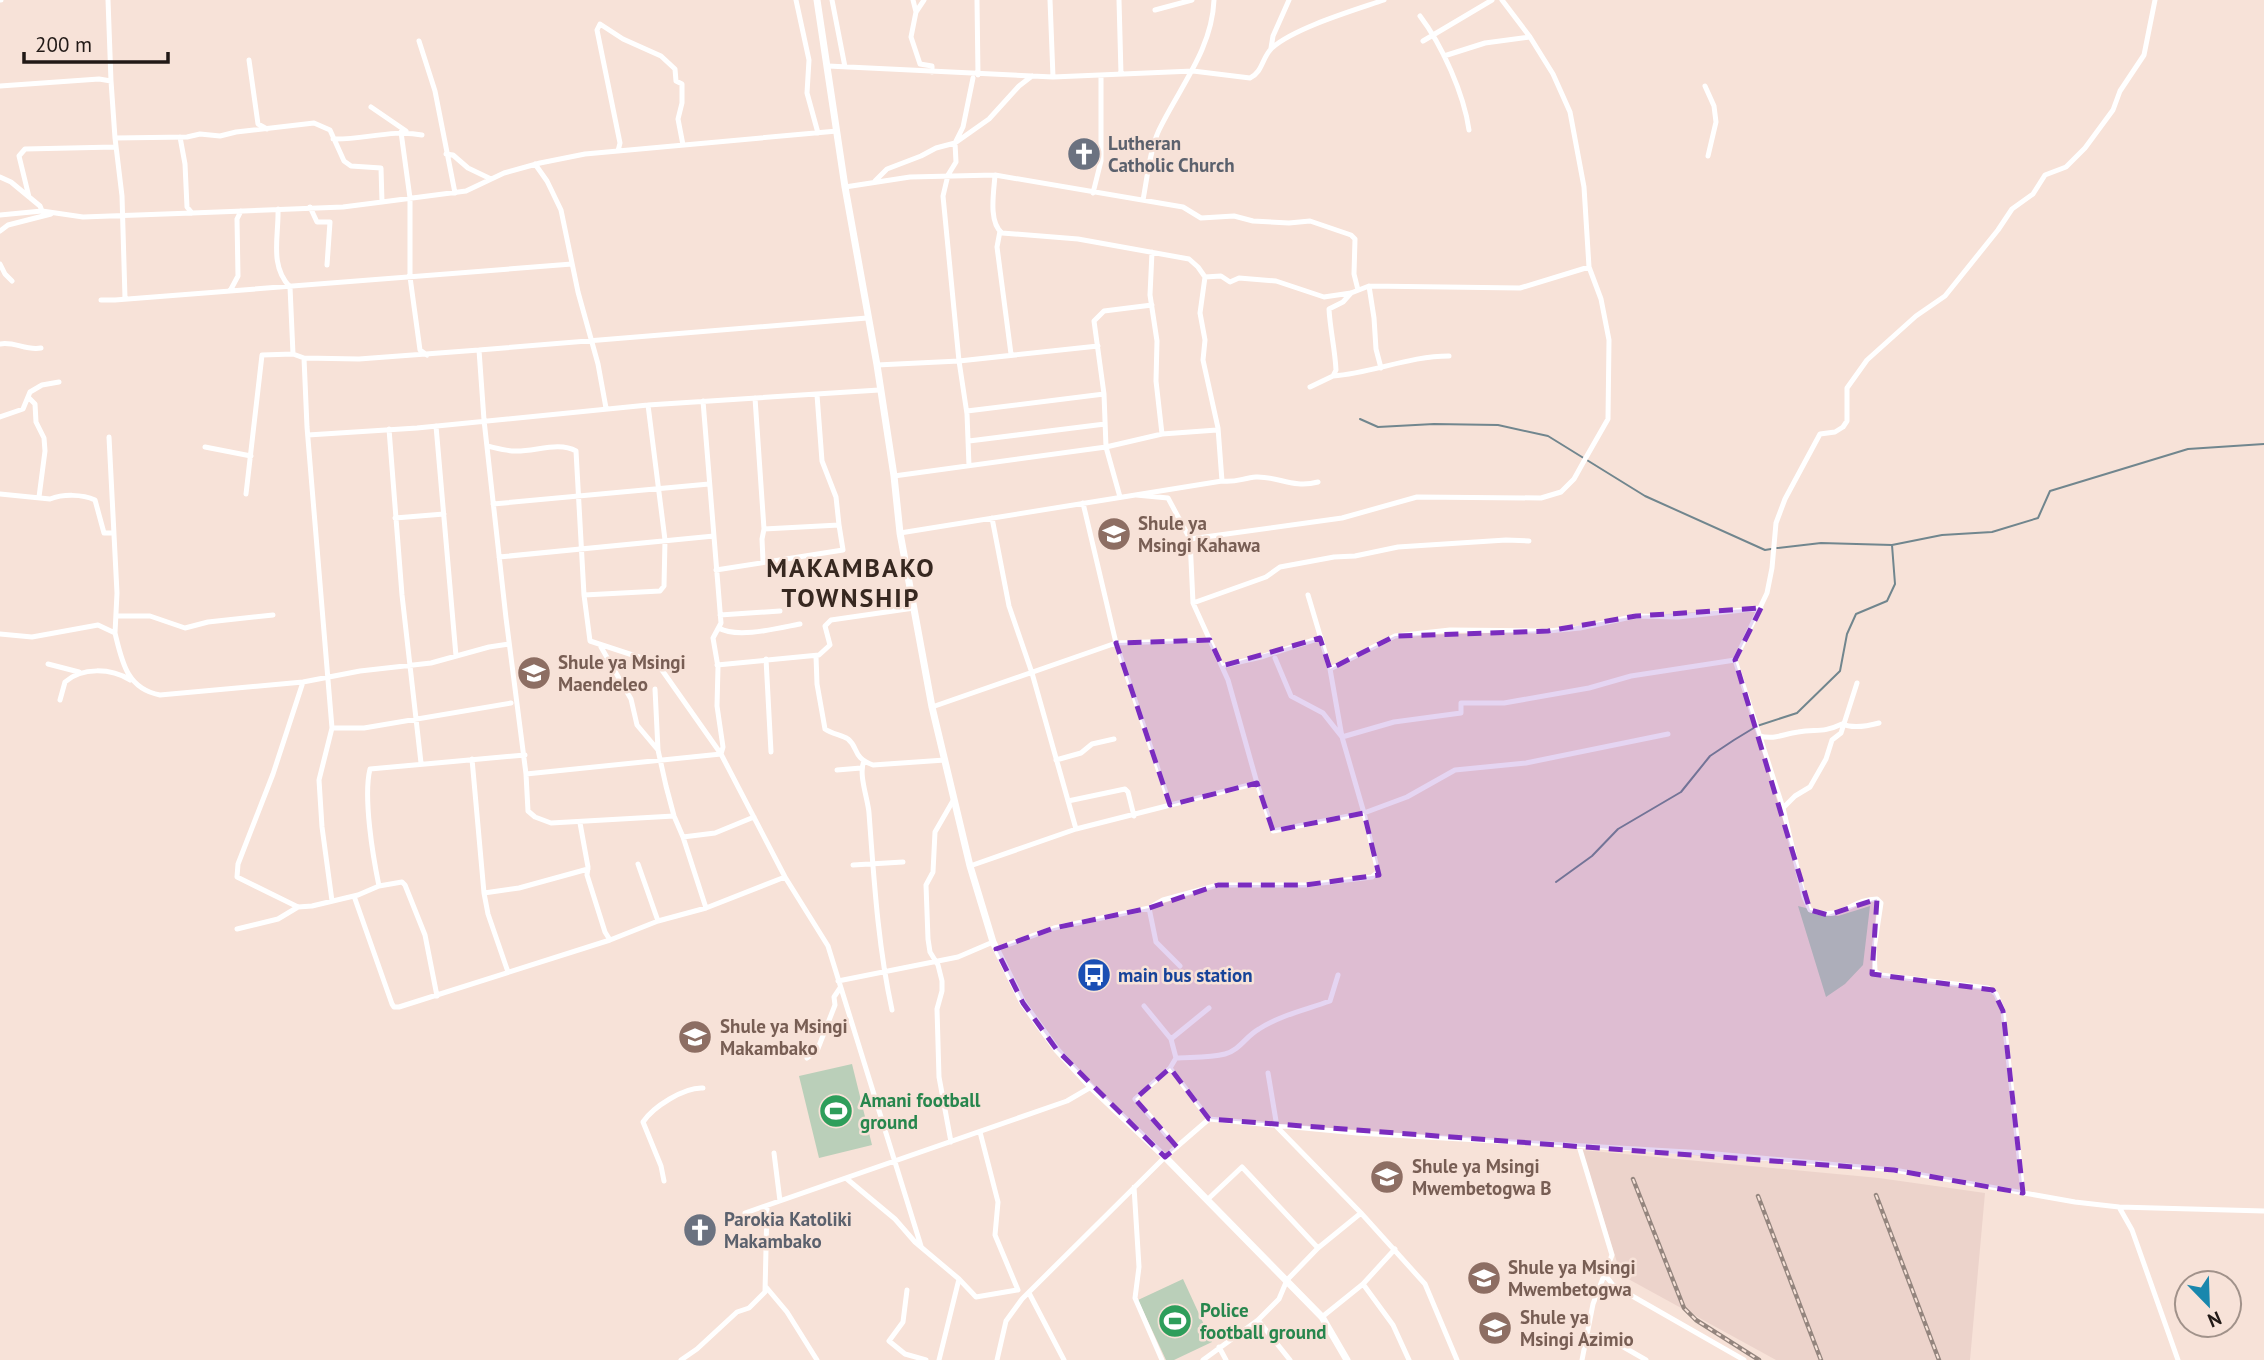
<svg xmlns="http://www.w3.org/2000/svg" width="2264" height="1360" font-family="'PT Sans',sans-serif">
<style>
.industrial{fill:#ecd3cb}
.green{fill:#bacfb9}
.lines{fill:none;stroke-linecap:round;stroke-linejoin:round}
.stream{stroke:#71868e;stroke-width:2}
.minor{stroke:#fff;stroke-width:5}
.highway{stroke:#fff;stroke-width:7}
.rail-casing{stroke:#94857e;stroke-width:4.5}
.rail{stroke:#f7e2d8;stroke-width:2;stroke-dasharray:5;stroke-linecap:butt}
.marked{fill:#7b2cbf;fill-opacity:0.2;stroke:#7b2cbf;stroke-width:5;stroke-dasharray:14 9;stroke-linejoin:round}
.labels{text-anchor:middle;stroke-width:5;stroke-linejoin:round;paint-order:stroke}
.worship-label{font-size:19px;font-weight:bold;fill:#5b616d;stroke:#f7e2d8;text-anchor:start}
.education-label{font-size:19px;font-weight:bold;fill:#785e54;stroke:#f7e2d8;text-anchor:start}
.transit-label{font-size:19px;font-weight:bold;fill:#164399;stroke:#f7e2d8;text-anchor:start}
.leisure-label{font-size:19px;font-weight:bold;fill:#27864d;stroke:#f7e2d8;text-anchor:start}
.district-label{font-size:26px;font-weight:bold;letter-spacing:2px;fill:#372820;stroke:#f7e2d8}
</style>
<rect width="100%" height="100%" fill="#f7e2d8"/>
<path class="industrial" d="M1582 1150 1879 1178 1985 1193 1970 1360H1776L1621 1275Z"/>
<path class="green" d="M1798 906 1838 916 1870 906 1863 965 1845 984 1826 997Z
M852 1064 872 1145 819 1158 799 1076Z
M1183 1279 1212 1342 1174 1360H1166L1138 1300Z"/>
<g class="lines">
<path class="stream" d="M1360 419 1378 427 1434 424 1498 425 1548 436 1645 496 1765 550 1771 549
M1777 548 1821 543 1892 545 1942 535 1992 532 2038 518 2050 491 2188 449 2264 444
M1556 882 1592 856 1618 829 1681 792 1710 756 1734 740 1757 726 1797 713 1840 671 1847 634 1856 614 1887 601 1895 584 1892 545"/>
<path class="minor" d="M0 0H1
M108 0 111 81
M796 0 809 60 807 93 818 133
M832 0 845 67
M913 0 916 12 911 37 920 64 932 66V72
M977 0 978 75
M1050 0 1053 77
M1119 0 1121 74
M1155 10 1192 0
M916 12 924 0
M1420 16C1442 45 1464 94 1469 130
M419 41 435 91 455 193
M1423 41 1492 0
M1271 48 1273 36 1289 0
M1444 56 1485 43 1530 37
M249 60 258 124 267 129
M828 66 1053 77 1193 71 1250 78C1263 72 1262 57 1272 48 1294 28 1355 10 1384 0
M0 86 99 79 111 81 115 138 187 137 200 134 220 136 236 132 314 123 330 130 344 161 351 166 381 168 382 202 466 191 504 173 540 163 585 154 837 131
M1705 86 1714 106 1716 122 1708 156
M371 107 406 131
M401 132 410 198V277L420 350 427 355
M180 137 185 164 187 207 192 213
M115 138 122 196 125 298
M333 139C363 140 392 129 422 135
M618 151 620 143 597 30 600 24 623 39 661 56 675 69 676 81 682 84V103L678 119 683 145
M446 154 453 155 468 168 491 179
M535 164 547 181 561 210 578 292 598 364 606 408
M995 175C994 191 988 222 1002 233L1078 239 1189 259 1198 267 1205 277 1221 276 1230 282 1239 278 1276 281 1324 297 1351 293 1369 286 1520 288 1589 267
M0 177 11 182 40 206 42 211
M875 181 887 169 921 156 936 148 955 143 989 119 1019 86 1032 76
M845 187 910 177 995 175 1183 207 1201 218 1234 216 1253 221 1289 223 1310 221 1351 235 1355 239 1354 274 1358 290
M1093 193 1101 161V76
M29 197 19 156 25 149 115 147
M1143 200C1147 179 1150 149 1159 130 1179 88 1212 50 1214 0
M310 207 317 222H330C329 237 328 250 327 265
M278 209C279 236 269 265 290 287L293 354
M0 215 42 211 83 217 192 213 343 207 382 202
M0 231 8 225 51 214
M1000 231 997 247 1011 354
M1152 252 1150 295 1157 341 1156 381 1162 434
M0 264 5 274 12 281
M1205 277 1200 313 1205 340 1203 360 1218 428 1222 481C1235 483 1243 478 1256 477 1278 476 1293 489 1318 482
M1369 286 1374 318 1376 349 1381 368
M230 291 238 276 237 219 241 211
M101 300H115L572 264
M0 344C14 341 26 351 41 348
M304 358 307 427 332 728 319 780 322 827 332 901
M877 365 959 361 1098 346
M1333 376C1373 373 1409 356 1449 356
M1310 387 1333 376 1336 370C1335 349 1330 329 1329 309L1343 302 1351 293
M29 398 35 404 36 422 44 438 45 451 39 497
M755 398 764 529 839 525 836 497 822 461 817 395
M703 401 721 623 713 638 718 667 717 706 723 747 721 754
M967 411 1104 394
M0 417 23 409 30 392 42 385 59 382
M436 426 456 656
M389 429 402 595 421 763
M308 435 417 428 648 405 879 390
M109 437 117 593 115 633
M969 441 1105 424
M487 446C496 448 506 451 515 451 534 452 559 441 576 451L584 595 590 641 657 663 721 754 785 877 828 946 921 1246
M205 447 251 456
M969 466 967 414 959 361 943 196 948 175 956 162 955 143 963 127 973 78
M894 476 1106 447 1162 434 1217 430
M0 494 50 499C63 494 82 494 95 500L104 533H113
M246 494 262 355 293 354 304 358 359 359 479 350
M1136 495 1168 498 1190 539 1193 603 1228 680 1257 783 1273 831 1364 813 1407 797 1455 770 1526 763 1668 734
M1120 497 1106 447 1104 394 1094 321 1104 311 1152 305
M1083 503 1116 643 1170 805
M493 504 709 484
M395 518 444 514
M992 518 1009 606 1032 673 1076 829
M900 533 1222 481
M1190 539 1342 518 1417 497 1541 498 1561 492 1574 479 1584 461 1608 419 1609 340 1601 299 1589 267 1584 187 1570 112 1553 74 1530 37 1502 0
M499 557 714 536
M763 561 762 539 764 529
M716 570 843 550 839 525
M584 595 660 591 664 586 665 540 648 405
M1193 603 1266 577 1280 567 1334 557 1355 556 1398 547 1506 540 1529 541
M720 615 780 611
M117 616H150L185 628 208 622 273 615
M719 628C737 639 779 628 800 624
M0 634 32 637 98 625 115 633C122 662 127 689 160 695L303 682 360 671 431 663 489 647 509 644
M601 647 631 699 637 725 658 750
M816 656 817 684 825 729C832 734 842 735 848 739 859 748 852 757 873 765L945 760
M1275 658 1291 696 1323 713 1342 737 1394 722 1461 713V703H1504L1589 688 1631 676 1735 660
M766 659 771 752
M48 664 79 672
M717 665 819 655 830 645 825 626 831 620 914 608
M1222 666 1261 657 1320 638
M1330 669 1395 636 1450 630 1548 631 1580 628 1636 616 1678 617 1761 608
M303 682 273 774 238 864 237 877 298 907 312 906 358 895 379 886 402 882 405 885 425 935 437 996
M655 689 658 750 666 786 674 816 683 837 706 908
M60 700 65 682C82 667 111 668 130 680
M932 707 1116 643 1210 640
M332 728H364L511 703
M1759 736C1775 740 1783 734 1798 732 1817 729 1823 733 1842 724 1853 729 1868 726 1879 723
M721 754 526 774 506 618 484 420 479 350 867 318
M472 759 484 893 488 914 508 972
M1056 760 1081 753 1092 744 1114 739
M864 761C858 774 868 799 869 813 874 880 878 946 892 1010
M837 770 861 768
M526 774 528 811 535 817 551 823 674 816
M1068 801 1125 789 1128 792 1134 816
M1783 808 1795 796 1810 787 1826 759 1832 740 1841 733 1857 683
M580 823 588 867 587 875 605 932 610 940
M683 837 715 833 754 817
M638 864 658 921
M853 865 903 862
M970 866 1076 829 1257 783
M379 886C373 857 363 797 370 769L525 755
M484 893 519 888 588 869
M354 896 392 1004 394 1007H399L610 940 658 921 706 908 785 877
M1149 908 1163 900 1218 885H1305L1372 877 1378 872 1364 813 1342 737 1330 669 1308 595
M237 929 278 919 298 907
M996 949 1054 928 1149 908 1156 942 1180 966
M838 981 958 957 993 942
M1144 1006 1171 1039 1176 1058 1170 1068 1135 1099 1177 1147
M1171 1039 1209 1008
M807 1058 817 1051 835 1005 834 997 840 988
M1176 1058C1192 1057 1210 1058 1225 1054 1240 1050 1246 1036 1259 1029 1281 1015 1305 1010 1330 1001L1338 975
M1170 1068 1209 1119
M1268 1073 1277 1127 1361 1213 1425 1284 1457 1360
M980 1132 998 1202 995 1235 1018 1290
M951 1142 939 1077 937 1009 942 991V981L938 965 930 952 928 939 926 885 933 872 935 832 954 799
M1579 1146 1612 1255 1593 1304 1582 1360
M774 1153 780 1201
M847 1179 895 1219 915 1242 959 1279 976 1297 1017 1290
M664 1181 661 1166 643 1122C653 1107 684 1087 703 1088
M1134 1187 1139 1267 1135 1298 1162 1360
M2023 1193 2003 1011 1996 994 1988 988 1881 975 1875 971 1874 949 1881 903 1877 899C1850 899 1843 922 1810 910L1804 897 1783 808 1735 660 1767 593 1772 568 1776 523 1785 499 1820 434 1835 432 1843 427 1847 421V388L1867 360 1916 316 1945 296 1998 230 2012 209 2033 194 2045 175 2066 167 2085 148 2113 110 2120 91 2144 55 2155 0
M1207 1200 1242 1167 1318 1248
M2119 1207 2264 1211
M745 1213 1067 1101 1091 1087
M1605 1275 1613 1285 1744 1360
M1363 1284 1393 1325 1409 1360
M766 1287 787 1312 817 1360
M907 1290 903 1322 889 1341 905 1354 926 1360
M1029 1293 1064 1360
M1322 1317 1363 1284 1395 1249
M1258 1320 1290 1360
M1587 1335 1606 1337 1646 1360
M1219 1347 1226 1360
M681 1360 697 1349 737 1312 749 1308 765 1292 767 1206
M939 1360 959 1279
M997 1360 1006 1321 1022 1299 1165 1157 1209 1119 1357 1133 1705 1153 1894 1170 2075 1202 2119 1207 2132 1230 2178 1360
M1203 1360 1258 1320 1279 1299 1287 1280 1318 1248 1361 1213"/>
<path class="highway" d="M817 0 845 187 877 365 894 476 900 533 932 707 970 866 993 942 1023 1003 1057 1050 1091 1087 1165 1157 1322 1317 1347 1360"/>
<g class="rail-casing">
<path id="rail" d="M1633 1179 1684 1308 1696 1320 1759 1360
M1876 1195 1939 1360
M1758 1196 1821 1360"/>
</g>
<use href="#rail" class="rail"/>
</g>
<path class="marked" d="M1761 608 1735 660 1810 910 1828 915 1877 899 1872 974 1993 990 2003 1011 2023 1193 1894 1170 1209 1119 1170 1068 1135 1099 1177 1147 1165 1157 1057 1050 1023 1003 996 949 1054 928 1149 908 1218 885H1305L1379 875 1364 813 1273 831 1257 783 1170 805 1116 643 1210 640 1222 666 1320 638 1330 669 1395 636 1548 631 1636 616Z"/>
<defs>
<g id="church-disc" transform="scale(1.75)"><circle r="9.5" fill="#6b7280" stroke="#f7e2d8"/><path d="M-1.2-6h2.4v3.5h3.3v2.4h-3.3V6h-2.4V-.1h-3.3v-2.4h3.3Z" fill="#fff"/></g>
<g id="school-disc" transform="scale(1.75)"><circle r="9.5" fill="#8d6e63" stroke="#f7e2d8"/><path d="M0-5L7-2L0 1L-7-2ZM-4 1L0 2.5L4 1V4Q0 6-4 4Z" fill="#fff"/></g>
<g id="bus-disc" transform="scale(1.75)"><circle r="9.5" fill="#1a4fb4" stroke="#f7e2d8"/><path d="M-5-6H5V4H4V6H2V4H-2V6H-4V4H-5ZM-3.5-4V0h7V-4ZM-3.5 1.2v1.5H-2V1.2ZM2 1.2v1.5H3.5V1.2Z" fill="#fff"/></g>
<g id="stadium-disc" transform="scale(1.75)"><circle r="9.5" fill="#2e9e5b" stroke="#f7e2d8"/><path d="M0-5a6.5 5 0 1 0 0 10a6.5 5 0 1 0 0-10ZM-3.5-1.8h7v3.6h-7Z" fill="#fff"/></g>
</defs>
<g fill-rule="evenodd">
<use href="#church-disc" x="1084" y="154"/>
<use href="#school-disc" x="1114" y="534"/>
<use href="#school-disc" x="534" y="673"/>
<use href="#bus-disc" x="1094" y="975"/>
<use href="#school-disc" x="695" y="1037"/>
<use href="#stadium-disc" x="836" y="1111"/>
<use href="#school-disc" x="1387" y="1177"/>
<use href="#church-disc" x="700" y="1230"/>
<use href="#school-disc" x="1484" y="1278"/>
<use href="#stadium-disc" x="1175" y="1321"/>
<use href="#school-disc" x="1495" y="1328"/>
</g>
<g class="labels">
<g class="worship-label">
<text x="1108" y="150">Lutheran<tspan x="1108" dy="22">Catholic Church</tspan></text>
<text x="724" y="1226">Parokia Katoliki<tspan x="724" dy="22">Makambako</tspan></text>
</g>
<g class="education-label">
<text x="1138" y="530">Shule ya<tspan x="1138" dy="22">Msingi Kahawa</tspan></text>
<text x="558" y="669">Shule ya Msingi<tspan x="558" dy="22">Maendeleo</tspan></text>
<text x="720" y="1033">Shule ya Msingi<tspan x="720" dy="22">Makambako</tspan></text>
<text x="1412" y="1173">Shule ya Msingi<tspan x="1412" dy="22">Mwembetogwa B</tspan></text>
<text x="1508" y="1274">Shule ya Msingi<tspan x="1508" dy="22">Mwembetogwa</tspan></text>
<text x="1520" y="1324">Shule ya<tspan x="1520" dy="22">Msingi Azimio</tspan></text>
</g>
<g class="transit-label">
<text x="1118" y="982">main bus station</text>
</g>
<g class="leisure-label">
<text x="860" y="1107">Amani football<tspan x="860" dy="22">ground</tspan></text>
<text x="1200" y="1317">Police<tspan x="1200" dy="22">football ground</tspan></text>
</g>
<g class="district-label">
<text x="851" y="577">MAKAMBAKO<tspan x="851" dy="30">TOWNSHIP</tspan></text>
</g>
</g>
<g transform="translate(2208 1304) rotate(157)"><circle r="33" fill="#f7e2d8" stroke="#a1928a" stroke-width="2"/>
<path d="M0-5L12 26L0 18L-12 26Z" fill="#1987ad"/>
<text y="-10" font-size="19" font-weight="bold" text-anchor="middle" fill="#211916">N</text>
</g>
<path d="M24 52v10h144v-10" fill="none" stroke="#211916" stroke-width="3.5"/>
<text x="35" y="52" font-size="21" fill="#211916" stroke="#f7e2d8" stroke-width="5" paint-order="stroke">200 m</text>
</svg>
